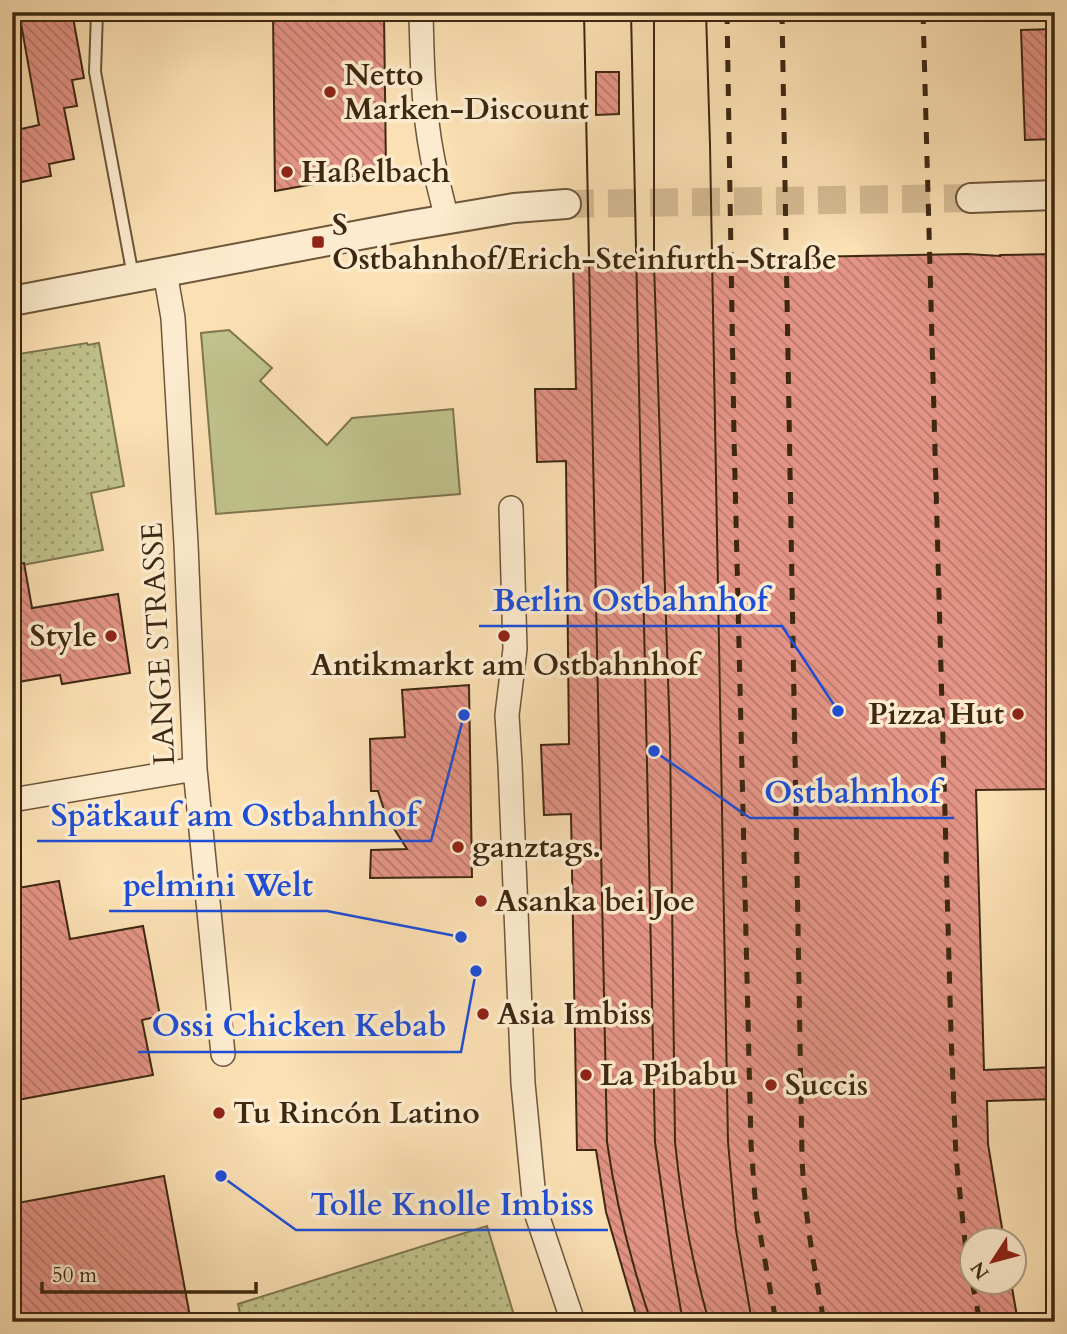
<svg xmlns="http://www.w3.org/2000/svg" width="1067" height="1334" font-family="Cardo,serif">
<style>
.green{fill:#c0c28b;stroke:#7f754e;stroke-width:2}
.park{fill:url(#park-dots);stroke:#7f754e;stroke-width:2}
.building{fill:url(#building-back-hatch);stroke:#3e2812;stroke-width:2}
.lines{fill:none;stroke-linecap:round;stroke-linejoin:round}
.tertiary-tunnel{stroke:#d5bb93;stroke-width:28;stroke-dasharray:28 14;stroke-linecap:butt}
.service-casing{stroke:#6d563a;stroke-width:14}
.minor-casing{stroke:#6d563a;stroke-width:26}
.tertiary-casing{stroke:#6d563a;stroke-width:32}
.service{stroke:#fcebce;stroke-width:10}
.minor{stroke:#fcebce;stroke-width:23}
.tertiary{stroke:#fcebce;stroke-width:28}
.tram{stroke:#3e2812;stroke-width:2}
.rail{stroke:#3e2812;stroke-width:5;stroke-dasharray:12 12;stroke-linecap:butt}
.poi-dot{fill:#8f2418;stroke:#fcebce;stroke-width:2.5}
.labels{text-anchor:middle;stroke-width:7;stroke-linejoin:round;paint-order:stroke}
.poi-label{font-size:30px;font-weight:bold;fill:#3e2812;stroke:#fcebce;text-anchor:start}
.street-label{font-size:30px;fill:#3e2812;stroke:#fcebce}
.leader{fill:none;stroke:#1d4ed8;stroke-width:2.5}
.callout-dot{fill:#1d4ed8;stroke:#fcebce;stroke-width:2.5}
.callout-label{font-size:32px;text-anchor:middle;font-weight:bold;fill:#1d4ed8;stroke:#fcebce;stroke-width:7;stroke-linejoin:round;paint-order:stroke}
</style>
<defs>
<pattern id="park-dots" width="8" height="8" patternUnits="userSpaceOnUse" patternTransform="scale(1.75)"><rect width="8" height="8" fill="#c0c28b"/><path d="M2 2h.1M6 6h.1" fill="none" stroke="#9d9e70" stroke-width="1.8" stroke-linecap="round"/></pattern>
<pattern id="building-back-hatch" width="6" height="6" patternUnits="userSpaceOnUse" patternTransform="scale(1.75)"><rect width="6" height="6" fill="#e49486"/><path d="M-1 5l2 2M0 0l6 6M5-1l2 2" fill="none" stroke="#ba796c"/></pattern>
</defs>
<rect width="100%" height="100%" fill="#fbe0b3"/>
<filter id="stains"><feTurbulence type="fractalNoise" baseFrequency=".00286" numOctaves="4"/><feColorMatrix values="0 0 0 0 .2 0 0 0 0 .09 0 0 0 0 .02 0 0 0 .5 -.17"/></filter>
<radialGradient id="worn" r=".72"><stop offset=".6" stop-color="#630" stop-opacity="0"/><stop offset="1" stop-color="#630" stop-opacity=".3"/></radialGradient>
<path class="green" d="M229 330 272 368 260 381 327 445 352 418 453 409 460 494 216 514 201 333Z"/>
<path class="park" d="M87 343 88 345 99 343 124 486 91 493 103 550 12 567V355Z
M487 1226 516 1322H242L238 1304Z"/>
<path class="building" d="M19 12H72L84 78 72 80 77 106 64 108 74 159 49 164 51 176 12 184V131L39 125Z
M273 12H384L386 171 275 191Z
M1055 29V139L1025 140 1021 30Z
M596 72H619V114L596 115Z
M967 254 1000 256V255L1055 254V789L976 790 984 1070 1055 1067V1099L987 1101 988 1144 1004 1240H972V1282H1011L1018 1322H638L606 1212 596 1150H577L571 814 544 815 541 745 569 744 566 461 537 462 535 389H576L573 261Z
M24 563 32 608 118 594 130 673 62 684 60 675 12 683V564Z
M469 685 472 877 370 878 371 850 407 849 386 816 378 791H371L370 739 405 737 402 690Z
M59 881 70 939 143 926 160 1016 142 1020 153 1075 12 1101V889Z
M164 1176 191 1322H12V1204Z"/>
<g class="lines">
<path class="tertiary-tunnel" d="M566 204 971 198"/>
<g class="service-casing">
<path id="service" d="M97 12 95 72 133 276"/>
</g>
<g class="minor-casing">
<path id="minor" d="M421 12C422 60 423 108 432 155 436 177 442 198 447 220
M165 272 173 318 186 544 195 769 223 1054
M511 508 515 649 507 715 510 764 523 1083 535 1209 573 1322
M12 800 195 769"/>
</g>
<g class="tertiary-casing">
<path id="tertiary" d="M971 198 1055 195
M12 301 407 226 514 208 566 204"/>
</g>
<use href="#service" class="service"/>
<use href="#minor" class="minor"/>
<use href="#tertiary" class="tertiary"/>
<path class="tram" d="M584 12 607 1142C616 1205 631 1262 651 1322
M631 12 655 1142 672 1260 683 1322
M654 12V265L670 737 675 1142C681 1203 692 1263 709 1322
M706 12 710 145 728 1142 736 1230 752 1322"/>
<path class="rail" d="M727 12 734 437 751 1144 756 1211 776 1322
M782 12 802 1156C804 1212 814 1266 824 1322
M923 12 951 1034 956 1157 966 1251 980 1322"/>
</g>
<g class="poi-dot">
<circle cx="330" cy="92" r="7"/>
<circle cx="287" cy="172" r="7"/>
<rect x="311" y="235" width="14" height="14" rx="3.5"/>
<circle cx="111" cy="636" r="7"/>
<circle cx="504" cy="636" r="7"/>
<circle cx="1018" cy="714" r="7"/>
<circle cx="458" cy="847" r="7"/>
<circle cx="481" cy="901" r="7"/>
<circle cx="483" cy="1014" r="7"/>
<circle cx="586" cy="1075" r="7"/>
<circle cx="771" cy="1085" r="7"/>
<circle cx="219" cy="1113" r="7"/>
</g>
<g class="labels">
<g class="poi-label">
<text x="344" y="85">Netto<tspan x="344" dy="34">Marken-Discount</tspan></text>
<text x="301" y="182">Haßelbach</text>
<text x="332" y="235">S<tspan x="332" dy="34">Ostbahnhof/Erich-Steinfurth-Straße</tspan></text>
<text x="97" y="646" text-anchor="end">Style</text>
<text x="504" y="675" text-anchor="middle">Antikmarkt am Ostbahnhof</text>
<text x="1004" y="724" text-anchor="end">Pizza Hut</text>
<text x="472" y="857">ganztags.</text>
<text x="495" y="911">Asanka bei Joe</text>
<text x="497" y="1024">Asia Imbiss</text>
<text x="600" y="1085">La Pibabu</text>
<text x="785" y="1095">Succis</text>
<text x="233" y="1123">Tu Rincón Latino</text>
</g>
<g class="street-label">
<text transform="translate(158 644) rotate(-93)" y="10">LANGE STRASSE</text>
</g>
</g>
<path class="leader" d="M838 711L782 626H479M654 751L750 818H954M464 715L431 841H37M461 937L327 911H109M476 971L461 1052H138M221 1176L296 1230H608"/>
<g class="callout-dot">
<circle cx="838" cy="711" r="7"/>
<circle cx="654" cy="751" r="7"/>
<circle cx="464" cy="715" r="7"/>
<circle cx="461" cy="937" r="7"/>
<circle cx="476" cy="971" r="7"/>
<circle cx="221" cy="1176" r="7"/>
</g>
<g class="callout-label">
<text x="630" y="611">Berlin Ostbahnhof</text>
<text x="852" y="803">Ostbahnhof</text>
<text x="234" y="826">Spätkauf am Ostbahnhof</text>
<text x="218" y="896">pelmini Welt</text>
<text x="299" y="1036">Ossi Chicken Kebab</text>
<text x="452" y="1215">Tolle Knolle Imbiss</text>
</g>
<rect width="1067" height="1334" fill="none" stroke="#fbe0b3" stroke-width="42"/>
<rect x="14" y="14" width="1039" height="1306" fill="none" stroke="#3e2812" stroke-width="3.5"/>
<rect x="21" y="21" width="1025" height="1292" fill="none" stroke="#3e2812" stroke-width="2"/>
<g transform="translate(993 1261) rotate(234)"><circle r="33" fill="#fcebce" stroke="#b09d83" stroke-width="2"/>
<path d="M0-5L12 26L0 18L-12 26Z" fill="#8f2418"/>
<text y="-10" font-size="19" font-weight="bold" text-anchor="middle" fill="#3e2812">N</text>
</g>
<path d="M42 1282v10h214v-10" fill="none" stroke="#3e2812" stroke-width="3.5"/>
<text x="52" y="1282" font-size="21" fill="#3e2812" stroke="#fcebce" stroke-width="5" paint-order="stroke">50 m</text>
<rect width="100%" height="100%" filter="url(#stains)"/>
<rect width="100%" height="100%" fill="url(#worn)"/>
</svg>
